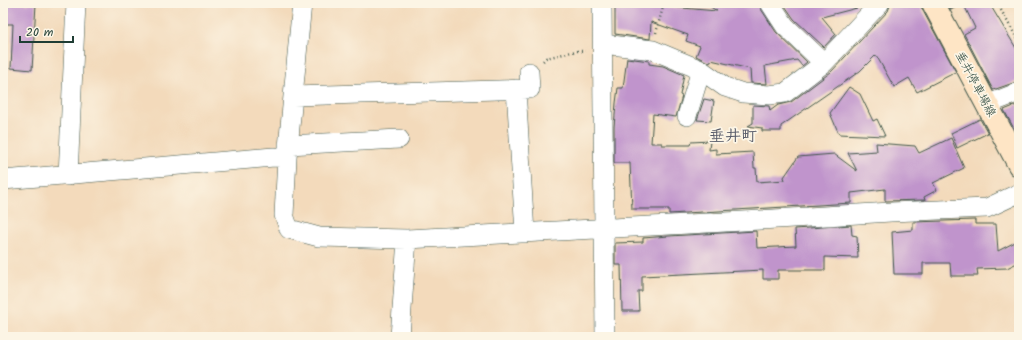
<svg xmlns="http://www.w3.org/2000/svg" width="1022" height="340" font-family="Kalam,'Klee One',sans-serif">
<style>
.building{fill:#c094cc}
.lines{fill:none;stroke-linecap:round;stroke-linejoin:round}
.street-casing{stroke:#3f5548;stroke-width:20}
.secondary-casing{stroke:#3f5548;stroke-width:24}
.path{stroke:#3f5548;stroke-width:2.5;stroke-dasharray:1 3;stroke-linecap:butt}
.street{stroke:#fff;stroke-width:19}
.secondary{stroke:#fee5c5;stroke-width:22}
.labels{text-anchor:middle;stroke-width:3.5;stroke-linejoin:round;paint-order:stroke}
.street-label{font-size:12px;fill:#1f3d34;stroke:#fcf5e5}
.district-label{font-size:16px;font-weight:bold;fill:#575b69;stroke:#fcf5e5}
</style>
<rect width="100%" height="100%" fill="#fcf5e5"/>
<filter id="ink" filterUnits="userSpaceOnUse"><feTurbulence type="fractalNoise" baseFrequency=".025" numOctaves="2"/><feDisplacementMap in="SourceGraphic" scale="8" xChannelSelector="R" yChannelSelector="G"/><feConvolveMatrix kernelMatrix="1 2 1 2 8 2 1 2 1" color-interpolation-filters="sRGB"/></filter>
<filter id="wash" filterUnits="userSpaceOnUse"><feTurbulence type="fractalNoise" baseFrequency=".012" numOctaves="4" result="noise"/><feDisplacementMap in="SourceGraphic" scale="16" xChannelSelector="R" yChannelSelector="G"/><feGaussianBlur stdDeviation="0.9" result="paint"/><feColorMatrix in="noise" values="0 0 0 0 0 0 0 0 0 0 0 0 0 0 0 0 0 1.4 0 .05"/><feComposite in="paint" operator="in"/></filter>
<g filter="url(#wash)">
<rect width="100%" height="100%" fill="#f3dabb"/>
<g id="blocks">
<path class="building" d="M3 3 36 4 32 70 11 68 13 24H3Z
M704 3H759L761 9 776 32 807 62 802 66 797 60 765 66 767 84 751 83 750 69 711 60 710 63 696 56 700 46 686 41 688 35 651 22 650 39 615 34V7L636 4 717 11Z
M783 3H857V8L822 17 836 34 824 47 794 19Z
M891 3H921L922 9 956 72 917 92 909 78 894 87 876 55 860 71 781 126V131H762V128L748 126 753 123V105L769 106 770 111 778 105 791 102 831 72 888 11Z
M947 3H989L1019 53V81L993 90 964 34 975 28 963 3 951 10Z
M627 58 649 61V64L663 66 684 75 680 95 682 96 676 117 653 114 651 143H662V145H690L691 142 710 141 709 150 716 149V154L753 152 754 168H756L757 182 785 180 784 177 798 157 834 154 857 171 848 153 877 151 876 143 915 146 919 153 951 138 964 168 933 183 937 190 924 197 925 200 885 201V189L851 193V203L669 214V209H632L630 163H614V127L616 103 618 88H623Z
M849 87 860 94 873 121 877 119 885 136 839 134 830 113Z
M704 99 714 101 711 121 697 120Z
M1019 104V138L1004 110Z
M980 119 988 133 957 148 951 133Z
M975 220V224H996L998 251 1019 240V262L1007 268 977 269 978 276H951L950 263H923V274H894L892 232 913 230V222Z
M851 225 852 235 857 236 858 258 825 257V270H778V279H763V270L642 276V291H638L639 311H622L621 265H615V243L643 242V238L669 236 756 231 757 248 796 246 795 229Z"/>
</g>
</g>
<g filter="url(#ink)">
<use href="#blocks" fill-opacity="0" stroke="#3f5548" stroke-width="1"/>
<g class="lines">
<g class="street-casing">
<path id="street" d="M302 3 287 158 284 215 289 229 319 237 407 239 726 222 891 212 987 208 1019 193
M602 3 605 337
M770 3 785 26 824 63
M603 44 653 50 701 70 725 87 743 93 769 95 785 93 824 63 880 3
M516 89 525 233
M293 96 530 89 529 72
M986 105 1019 92
M687 116 701 70
M288 145 399 139
M68 176 76 3
M3 180 274 157 287 158
M400 337 407 239"/>
</g>
<g class="secondary-casing">
<path id="secondary" d="M933 3 1019 165"/>
</g>
<path class="path" d="M997 3 1019 42
M656 33 664 3
M543 61 546 58 576 51H585"/>
<use href="#street" class="street"/>
<use href="#secondary" class="secondary"/>
</g>
</g>
<g class="labels">
<g class="street-label">
<text transform="translate(976 84) rotate(62)" y="4">垂井停車場線</text>
</g>
<g class="district-label">
<text x="733" y="141">垂井町</text>
</g>
</g>
<rect width="1022" height="340" fill="none" stroke="#fcf5e5" stroke-width="16"/>
<path d="M20 36v6h53v-6" fill="none" stroke="#1f3d34" stroke-width="2"/>
<text x="26" y="36" font-size="12" fill="#1f3d34" stroke="#fcf5e5" stroke-width="3" paint-order="stroke">20 m</text>
</svg>
